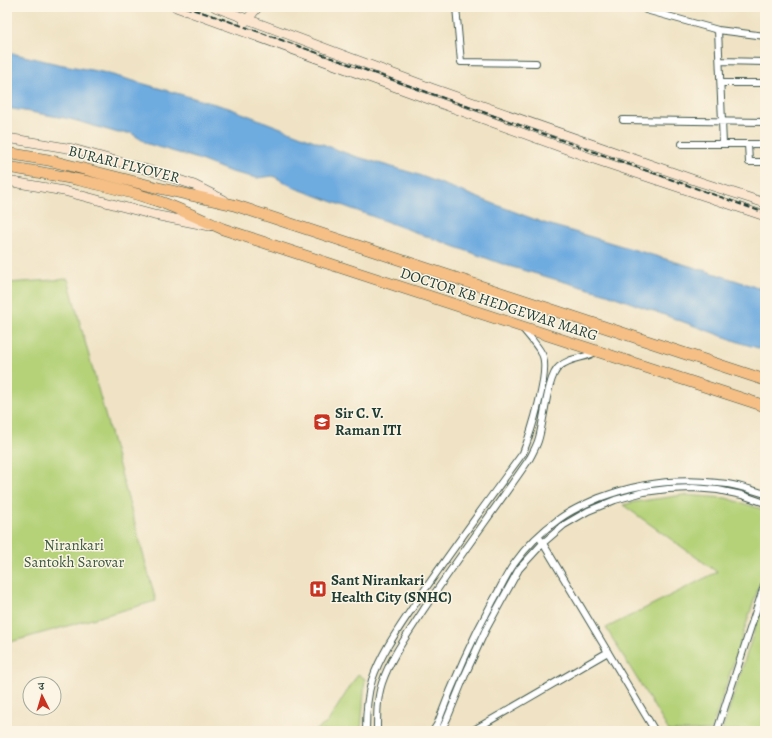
<svg xmlns="http://www.w3.org/2000/svg" width="772" height="738" font-family="Alegreya,'Noto Serif Devanagari',serif">
<style>
.green{fill:#b5d279;stroke:#6a8856}
.water{fill:#6eabdf;stroke:#46748a}
.lines{fill:none;stroke-linecap:round;stroke-linejoin:round}
.street-casing{stroke:#3e564a;stroke-width:8}
.secondary-casing{stroke:#3e564a;stroke-width:10}
.highway-casing{stroke:#3e564a;stroke-width:12}
.street{stroke:#fff;stroke-width:6}
.secondary{stroke:#fbe5cf;stroke-width:9}
.highway{stroke:#f5bf86;stroke-width:11}
.rail{stroke:#1f3d34;stroke-width:2;stroke-dasharray:6 3;stroke-linecap:butt}
.labels{text-anchor:middle;stroke-width:3;stroke-linejoin:round;paint-order:stroke}
.street-label{font-size:15px;fill:#1f3d34;stroke:#fcf5e5}
.poi-label{font-size:15px;font-weight:bold;fill:#1f3d34;stroke:#fcf5e5;text-anchor:start}
.park-label{font-size:15px;fill:#3d5b42;stroke:#fcf5e5}
</style>
<rect width="100%" height="100%" fill="#fcf5e5"/>
<filter id="ink" filterUnits="userSpaceOnUse"><feTurbulence type="fractalNoise" baseFrequency=".025" numOctaves="2"/><feDisplacementMap in="SourceGraphic" scale="8" xChannelSelector="R" yChannelSelector="G"/><feConvolveMatrix kernelMatrix="1 2 1 2 8 2 1 2 1" color-interpolation-filters="sRGB"/></filter>
<filter id="wash" filterUnits="userSpaceOnUse"><feTurbulence type="fractalNoise" baseFrequency=".012" numOctaves="4" result="noise"/><feDisplacementMap in="SourceGraphic" scale="16" xChannelSelector="R" yChannelSelector="G"/><feGaussianBlur stdDeviation="0.9" result="paint"/><feColorMatrix in="noise" values="0 0 0 0 0 0 0 0 0 0 0 0 0 0 0 0 0 1.4 0 .05"/><feComposite in="paint" operator="in"/></filter>
<g filter="url(#wash)">
<rect width="100%" height="100%" fill="#f0e3c5"/>
<path class="green" d="M68 279 156 601 7 643V283Z
M683 495 726 498 765 510V567L711 731H669L606 628 717 572 623 505 635 502Z
M765 597V731H722Z
M358 674 365 679 361 731H314L327 723Z"/>
<path class="water" d="M7 52 58 64 102 72 229 108 351 155 416 174 544 223 710 272 765 290V350L744 344 607 294 505 265 295 188 273 176 257 178 231 172 195 158 148 144 131 133H118L70 119 7 108Z"/>
</g>
<g filter="url(#ink)">
<g class="lines">
<g class="street-casing">
<path id="street" d="M456 7 461 62 536 63
M645 7 646 10 718 30 765 36
M718 30 723 144
M720 61 765 62
M721 83H765
M623 120 765 122
M682 144H765
M748 144 749 162H765
M541 540 655 731
M366 731C366 714 367 696 372 680 382 651 400 627 417 601 451 551 487 502 523 453 530 435 551 371 542 354 537 345 529 336 523 329
M377 731C377 715 377 698 382 683 391 656 409 633 424 609 458 558 495 509 530 458 533 452 536 447 538 441 544 424 547 376 559 367 570 357 584 359 596 352
M433 731 437 725C453 682 471 641 493 601 500 589 506 575 514 564 526 547 542 531 559 519 571 510 585 504 599 498 638 483 677 478 718 483 734 484 750 489 765 494
M441 731 447 719 465 675 485 631 519 569 543 543 564 525 588 511 615 500 644 492 668 489 693 488 718 490 742 495 765 503
M472 731 608 652
M717 731 765 583"/>
</g>
<g class="secondary-casing">
<path id="secondary" d="M176 7 588 157 765 216
M215 7 431 88 700 182 765 203
M244 23 258 7
M7 138 73 149 155 172 194 185 224 200
M7 181 64 191 154 215 210 226"/>
</g>
<g class="highway-casing">
<path id="highway" d="M7 153 48 160 159 188 234 205 765 380
M7 167C57 175 107 184 155 200 178 208 201 219 223 229L765 406"/>
</g>
<use href="#street" class="street"/>
<use href="#secondary" class="secondary"/>
<use href="#highway" class="highway"/>
<path class="rail" d="M185 7 220 18 765 213"/>
</g>
</g>
<defs>
<g id="university-square" transform="scale(0.9)"><rect x="-9" y="-9" width="18" height="18" rx="4" fill="#c8321e" stroke="#fcf5e5"/><path d="M0-5L7-2L0 1L-7-2ZM-4 1L0 2.5L4 1V4Q0 6-4 4Z" fill="#fff"/></g>
<g id="hospital-square" transform="scale(0.9)"><rect x="-9" y="-9" width="18" height="18" rx="4" fill="#c8321e" stroke="#fcf5e5"/><path d="M-5-5h3v3.5h4V-5h3V5h-3V1.5h-4V5h-3Z" fill="#fff"/></g>
</defs>
<g fill-rule="evenodd">
<use href="#university-square" x="322" y="422"/>
<use href="#hospital-square" x="318" y="589"/>
</g>
<g class="labels">
<g class="street-label">
<text transform="translate(124 164) rotate(14)" y="5">BURARI FLYOVER</text>
<text transform="translate(499 304) rotate(18)" y="5">DOCTOR KB HEDGEWAR MARG</text>
</g>
<g class="poi-label">
<text x="335" y="418">Sir C. V.<tspan x="335" dy="17">Raman ITI</tspan></text>
<text x="331" y="585">Sant Nirankari<tspan x="331" dy="17">Health City (SNHC)</tspan></text>
</g>
<g class="park-label">
<text x="74" y="550">Nirankari<tspan x="74" dy="17">Santokh Sarovar</tspan></text>
</g>
</g>
<rect width="772" height="738" fill="none" stroke="#fcf5e5" stroke-width="24"/>
<g transform="translate(42 696) rotate(355)"><circle r="19" fill="#fcf5e5" stroke="#a4ab9e"/>
<path d="M0-3L7 15L0 10L-7 15Z" fill="#c8321e"/>
<text y="-6" font-size="11" font-weight="bold" text-anchor="middle" fill="#1f3d34">उ</text>
</g>
</svg>
